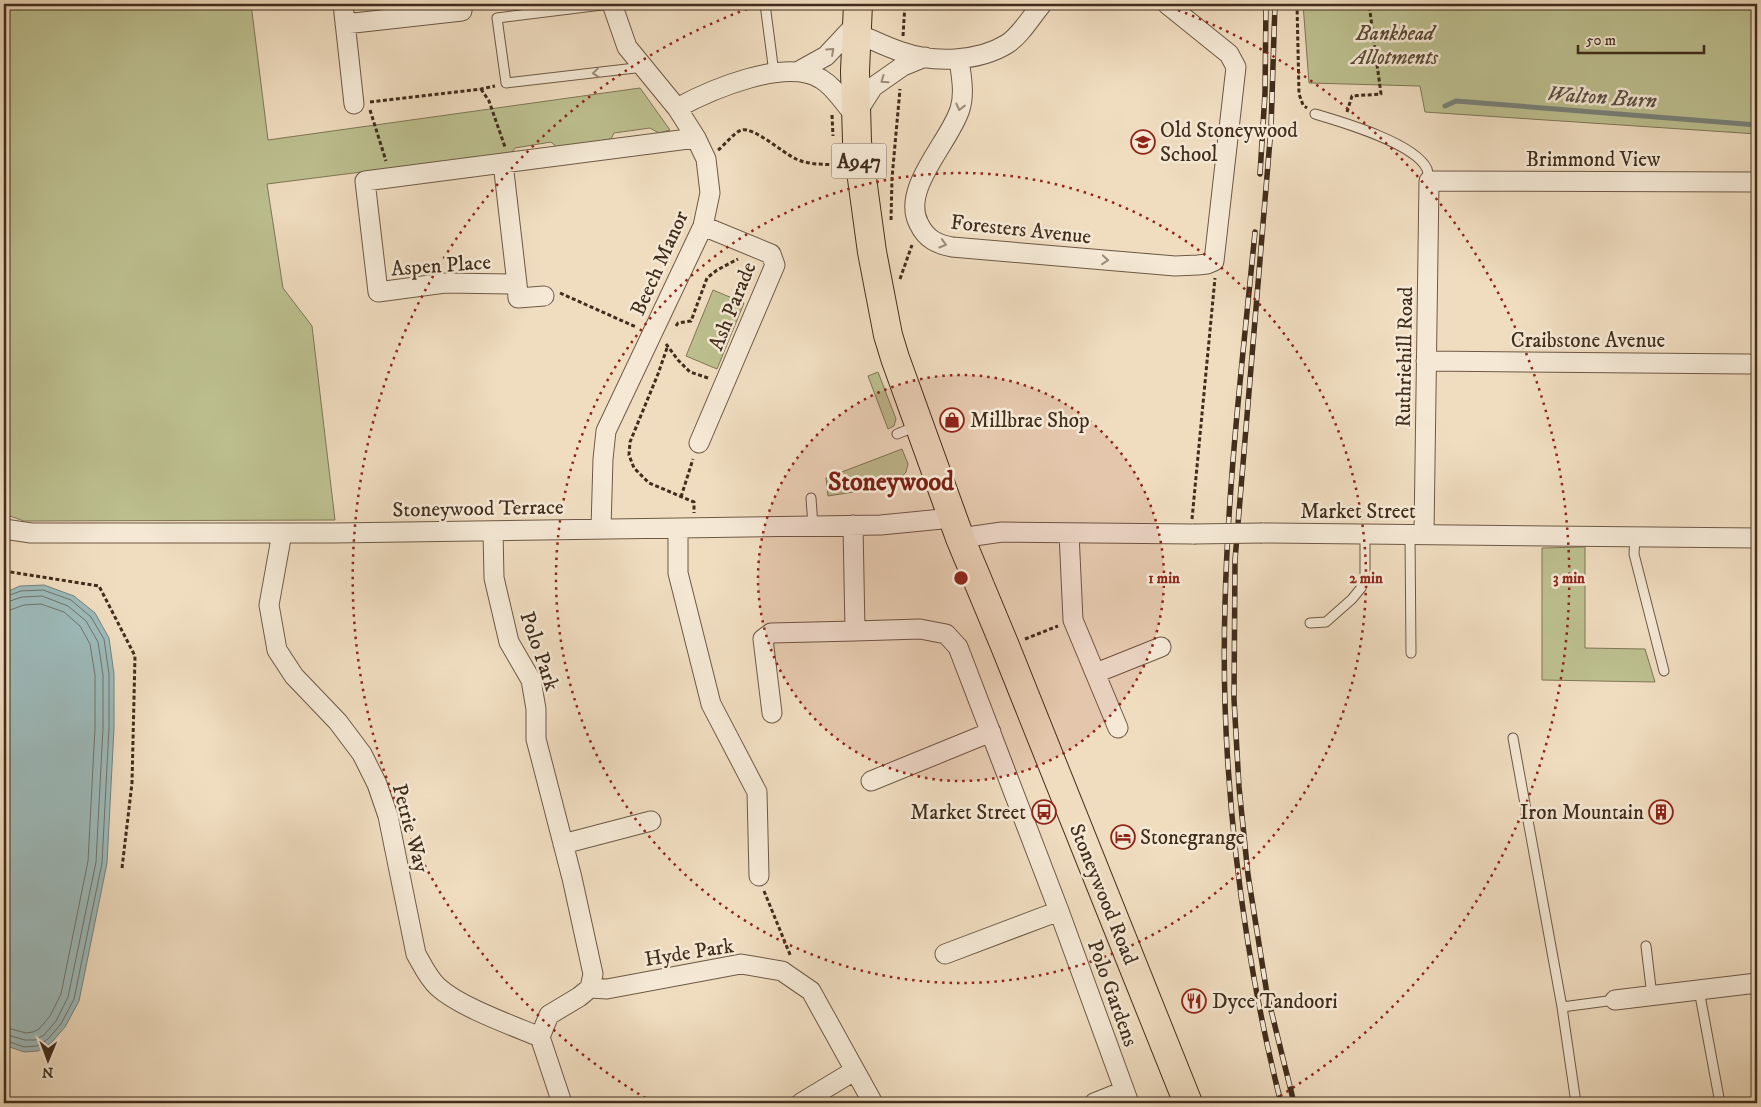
<svg xmlns="http://www.w3.org/2000/svg" width="1761" height="1107" font-family="'IM FELL DW Pica',serif">
<style>
.green{fill:#bdc090;stroke:#7f7656}
.water{fill:#9dbaba;stroke:#78827b}
.lines{fill:none;stroke-linecap:round;stroke-linejoin:round}
.shore{stroke:#6f746b;stroke-width:1}
.stream{stroke:#78827b;stroke-width:5}
.service-casing{stroke:#6d5945;stroke-width:11}
.minor-casing{stroke:#6d5945;stroke-width:21}
.primary-casing{stroke:#412d1c;stroke-width:30}
.path{stroke:#412d1c;stroke-width:3;stroke-dasharray:4 2.5;stroke-linecap:butt}
.service{stroke:#f5e9d6;stroke-width:9}
.minor{stroke:#f5e9d6;stroke-width:19}
.primary{stroke:#f0ddc0;stroke-width:28}
.rail-casing{stroke:#412d1c;stroke-width:5.5}
.rail{stroke:#f5e9d6;stroke-width:4;stroke-dasharray:11;stroke-linecap:butt}
.minor-bridge-casing{stroke:#6d5945;stroke-width:21;stroke-linecap:butt}
.minor-bridge{stroke:#f5e9d6;stroke-width:19}
.oneway{stroke:#9b8b79}
.ring{fill:none;stroke:#8f2418;stroke-width:2.5;stroke-dasharray:2.5 5}
.labels{text-anchor:middle;stroke-width:5;stroke-linejoin:round;paint-order:stroke}
.shield{fill:#f5e9d6;stroke:#776554;stroke-width:1}
.shield-label{font-size:20px;font-weight:bold;fill:#412d1c}
.park-label{font-size:21px;font-style:italic;fill:#5a4a33;stroke:#f5e9d6}
.poi-label{font-size:21px;fill:#412d1c;stroke:#f5e9d6;text-anchor:start}
.street-label{font-size:21px;fill:#412d1c;stroke:#f5e9d6}
.water-label{font-size:22px;font-style:italic;fill:#585044;stroke:#f5e9d6}
.district-label{font-size:26px;font-weight:bold;fill:#7a1f14;stroke:#f5e9d6}
.centre{fill:#8f2418;stroke:#f5e9d6;stroke-width:2.5}
.ring-label{font-size:15px;text-anchor:middle;font-weight:bold;fill:#8f2418;stroke:#f5e9d6;stroke-width:5;stroke-linejoin:round;paint-order:stroke}
</style>
<rect width="100%" height="100%" fill="#f0ddc0"/>
<filter id="stains"><feTurbulence type="fractalNoise" baseFrequency=".004" numOctaves="4"/><feColorMatrix values="0 0 0 0 .2 0 0 0 0 .09 0 0 0 0 .02 0 0 0 .5 -.17"/></filter>
<radialGradient id="worn" r=".72"><stop offset=".6" stop-color="#630" stop-opacity="0"/><stop offset="1" stop-color="#630" stop-opacity=".3"/></radialGradient>
<path class="green" d="M4 4H251L268 140 640 88 670 130 659 133 650 128 614 133 611 139 558 148 551 142 515 148 511 153 267 184 283 288 312 326 335 520 24 521 4 514Z
M1303 4H1757V134L1425 112 1420 86 1309 83Z
M713 290 744 303 717 369 686 356Z
M878 372 896 419 894 426 888 429 868 376Z
M1753 380H1757V527H1752Z
M902 449 908 464 906 472 896 483 866 490 828 496 826 478Z
M1585 547V648L1645 649 1655 682 1542 680V548Z"/>
<path class="water" d="M44 585 74 596 95 613 109 638 114 674V728L107 863 79 1001 65 1027 51 1043 38 1051 24 1052 4 1045V593L20 586Z"/>
<g class="lines">
<path class="shore" d="M4 597 21 591 43 590 71 600 91 617 104 639 109 674V728L102 863 74 999 61 1024 48 1039 37 1046 24 1047 4 1040
M4 603 22 597 42 596 68 606 86 621 98 642 103 675V728L96 862 68 997 56 1021 44 1035 35 1040H25L4 1034
M4 611 10 610 24 605 41 604 64 612 80 626 90 644 95 675V728L88 861 61 994 50 1016 39 1029 33 1032 26 1033 4 1027"/>
<path class="stream" d="M1445 106 1456 101 1757 125"/>
<g class="service-casing">
<path id="service" d="M610 4 497 18 506 83 644 67
M765 4 774 73
M1315 114C1342 122 1415 143 1427 169 1428 172 1428 177 1429 181
M897 434 917 426
M811 498 813 526
M1410 534 1411 653
M1635 537 1634 554 1664 671
M1310 623 1326 622 1352 599 1361 588 1365 578V533
M1513 738 1562 1007
M1646 946 1652 996
M1699 990 1720 1103
M1576 1103 1562 1007 1615 1000"/>
</g>
<g class="minor-casing">
<path id="minor" d="M343 4 354 104
M345 24 462 11
M856 33C871 39 886 47 902 52 933 63 978 62 1007 44 1020 36 1032 16 1042 4
M959 59C961 75 965 93 960 109 950 142 900 189 919 224 926 239 937 244 952 247L1175 266 1198 265 1207 264 1214 261 1236 67 1229 54 1167 4
M799 71 826 56 857 23
M677 108C710 90 786 57 821 79 835 87 844 104 855 115L873 87 903 66 925 57
M503 163 517 284 445 283 378 292 365 181 696 138
M517 284 518 298 544 296
M1426 361 1749 364
M699 443 775 265 771 254 703 226
M853 525 855 631 920 629 946 634 958 647 1059 911 1129 1103
M601 528 603 459 606 431 703 226 710 193 706 159 696 138 677 108 627 47 612 4
M4 529 31 533H334L881 525 952 518
M678 529V573L711 704 757 792 759 876
M493 531 494 578 509 642 531 680 536 709V739L572 878 593 974 590 988 579 997 549 1015 540 1037 562 1103
M282 533 269 605 277 650 294 676 338 722 362 754 377 784 388 816 416 954C423 966 428 978 438 987 460 1007 511 1025 540 1037
M1069 533 1073 620 1118 728
M1262 533 1757 538
M1424 534 1429 181 1757 182
M960 538 1002 532 1194 534
M1096 673 1161 647
M772 713 763 639 771 633 855 631
M871 781 991 732
M563 844 651 821
M945 954 1059 911
M590 988 607 989 741 964 782 971 811 991 873 1103
M1615 1000 1757 983
M801 1103 854 1071
M1094 1103 1124 1091"/>
</g>
<g class="primary-casing">
<path id="primary" d="M858 4 855 71 857 142 872 252 888 335 895 358 960 538 1005 646 1188 1103"/>
</g>
<path class="path" d="M1297 4 1299 94 1303 105 1307 108
M903 36 905 4
M481 89 489 101 505 147
M370 102 481 89 495 86
M370 110 386 161
M1347 112 1352 96 1381 94 1369 4
M832 115 833 136
M718 150C726 144 734 132 742 130 754 127 783 153 796 159 809 165 823 164 837 165
M891 220 892 178 900 89
M900 279 912 245
M560 293 636 327
M676 326 678 323 691 321 707 278 717 270 738 259
M666 344 678 360 690 372 708 378
M667 348 658 374 630 442 629 455 634 468 649 483 694 502V513
M681 497 693 459
M1192 519 1215 278
M4 571 99 586 135 656 132 783 122 868
M1025 639 1058 626
M764 891 791 957"/>
<use href="#service" class="service"/>
<use href="#minor" class="minor"/>
<use href="#primary" class="primary"/>
<g class="rail-casing">
<path id="rail" d="M1275 4 1271 128 1235 560 1234 699 1239 787 1248 875 1267 994 1294 1103
M1260 174 1265 93 1266 4
M1255 232C1243 356 1228 480 1225 605 1220 768 1241 946 1281 1103"/>
</g>
<use href="#rail" class="rail"/>
<g class="minor-bridge-casing">
<path id="minor-bridge" d="M1194 534 1262 533"/>
</g>
<use href="#minor-bridge" class="minor-bridge"/>
</g>
<defs><path id="oneway-chevron" d="M-2-3.5L2.5 0L-2 3.5" fill="none" stroke-width="1.6" stroke-linecap="round" stroke-linejoin="round" transform="scale(1.25)"/></defs>
<g class="oneway">
<use href="#oneway-chevron" transform="translate(831 51) rotate(-42)"/>
<use href="#oneway-chevron" transform="translate(596 73) rotate(173)"/>
<use href="#oneway-chevron" transform="translate(884 80) rotate(145)"/>
<use href="#oneway-chevron" transform="translate(960 107) rotate(104)"/>
<use href="#oneway-chevron" transform="translate(943 244) rotate(17)"/>
<use href="#oneway-chevron" transform="translate(1105 260) rotate(5)"/>
</g>
<circle cx="961" cy="578" r="203" fill="#8f2418" fill-opacity=".12"/>
<g class="ring">
<circle cx="961" cy="578" r="203"/>
<circle cx="961" cy="578" r="405"/>
<path d="M652 1102A608 608 0 0 1 758 5M1164 5A608 608 0 0 1 1270 1102"/>
</g>
<defs>
<g id="school-ring" transform="scale(1.25)"><circle r="9.5" fill="#f5e9d6" stroke="#8f2418" stroke-width="1.5"/><path d="M0-5L7-2L0 1L-7-2ZM-4 1L0 2.5L4 1V4Q0 6-4 4Z" fill="#8f2418"/></g>
<g id="shop-ring" transform="scale(1.25)"><circle r="9.5" fill="#f5e9d6" stroke="#8f2418" stroke-width="1.5"/><path d="M-5-2.5h2.3a2.7 3.5 0 0 1 5.4 0H5L5.5 6h-11ZM-1.5-2.5h3a1.5 2.3 0 0 0-3 0Z" fill="#8f2418"/></g>
<g id="bus-ring" transform="scale(1.25)"><circle r="9.5" fill="#f5e9d6" stroke="#8f2418" stroke-width="1.5"/><path d="M-5-6H5V4H4V6H2V4H-2V6H-4V4H-5ZM-3.5-4V0h7V-4ZM-3.5 1.2v1.5H-2V1.2ZM2 1.2v1.5H3.5V1.2Z" fill="#8f2418"/></g>
<g id="building-ring" transform="scale(1.25)"><circle r="9.5" fill="#f5e9d6" stroke="#8f2418" stroke-width="1.5"/><path d="M-4-6H4V6H1V3H-1V6H-4ZM-2.5-4.3h1.7v1.8h-1.7ZM.8-4.3h1.7v1.8H.8ZM-2.5-1h1.7V.8h-1.7ZM.8-1h1.7V.8H.8Z" fill="#8f2418"/></g>
<g id="hotel-ring" transform="scale(1.25)"><circle r="9.5" fill="#f5e9d6" stroke="#8f2418" stroke-width="1.5"/><path d="M-6-4.5h1.5V1H6V5H4.5V3h-9V5H-6ZM-4 0a1.8 1.8 0 1 1 3.6 0ZM.5 0V-2.5h3Q6-2.5 6 0Z" fill="#8f2418"/></g>
<g id="restaurant-ring" transform="scale(1.25)"><circle r="9.5" fill="#f5e9d6" stroke="#8f2418" stroke-width="1.5"/><path d="M-5-6h1v4h1v-4h1v4h1v-4h1v5L-1.5 .5V6h-2V.5L-5-1ZM5-6V6H3V1.5H1.5Q1.5-4 5-6Z" fill="#8f2418"/></g>
</defs>
<g fill-rule="evenodd">
<use href="#school-ring" x="1143" y="142"/>
<use href="#shop-ring" x="952" y="420"/>
<use href="#bus-ring" x="1044" y="812"/>
<use href="#building-ring" x="1661" y="812"/>
<use href="#hotel-ring" x="1123" y="837"/>
<use href="#restaurant-ring" x="1194" y="1001"/>
</g>
<g class="labels">
<rect class="shield" x="831.5" y="143.5" width="55" height="35" rx="4"/>
<g class="shield-label">
<text x="859" y="168">A947</text>
</g>
<g class="park-label">
<text x="1395" y="40">Bankhead<tspan x="1395" dy="24">Allotments</tspan></text>
</g>
<g class="poi-label">
<text x="1160" y="137">Old Stoneywood<tspan x="1160" dy="24">School</tspan></text>
<text x="970" y="427">Millbrae Shop</text>
<text x="1026" y="819" text-anchor="end">Market Street</text>
<text x="1644" y="819" text-anchor="end">Iron Mountain</text>
<text x="1140" y="844">Stonegrange</text>
<text x="1212" y="1008">Dyce Tandoori</text>
</g>
<g class="street-label">
<text x="1593" y="166">Brimmond View</text>
<text transform="translate(1021 229) rotate(6)" y="7">Foresters Avenue</text>
<text transform="translate(659 263) rotate(-66)" y="7">Beech Manor</text>
<text transform="translate(441 265) rotate(-4)" y="7">Aspen Place</text>
<text transform="translate(732 306) rotate(-68)" y="7">Ash Parade</text>
<text x="1588" y="347">Craibstone Avenue</text>
<text transform="translate(1404 357) rotate(-89)" y="7">Ruthriehill Road</text>
<text transform="translate(478 508) rotate(-1)" y="7">Stoneywood Terrace</text>
<text x="1358" y="518">Market Street</text>
<text transform="translate(540 651) rotate(71)" y="7">Polo Park</text>
<text transform="translate(411 828) rotate(75)" y="7">Petrie Way</text>
<text transform="translate(1104 894) rotate(68)" y="7">Stoneywood Road</text>
<text transform="translate(689 952) rotate(-9)" y="7">Hyde Park</text>
<text transform="translate(1113 993) rotate(70)" y="7">Polo Gardens</text>
</g>
<g class="water-label">
<text transform="translate(1602 96) rotate(4)" y="8">Walton Burn</text>
</g>
<g class="district-label">
<text x="891" y="490">Stoneywood</text>
</g>
</g>
<circle cx="961" cy="578" r="8" class="centre"/>
<g class="ring-label">
<text x="1164" y="583">1 min</text>
<text x="1366" y="583">2 min</text>
<text x="1569" y="583">3 min</text>
</g>
<rect width="1761" height="1107" fill="none" stroke="#f0ddc0" stroke-width="20"/>
<rect x="5" y="5" width="1751" height="1097" fill="none" stroke="#412d1c" stroke-width="2.5"/>
<rect x="10" y="10" width="1741" height="1087" fill="none" stroke="#412d1c"/>
<g transform="translate(48 1060) rotate(181)" stroke="#f5e9d6" stroke-width="4" paint-order="stroke">
<path d="M0-4L9 19L0 12L-9 19Z" fill="#412d1c"/>
<text y="-8" font-size="14" font-weight="bold" text-anchor="middle" fill="#412d1c">N</text>
</g>
<path d="M1578 45v8h126v-8" fill="none" stroke="#412d1c" stroke-width="2.5"/>
<text x="1586" y="45" font-size="15" fill="#412d1c" stroke="#f5e9d6" stroke-width="4" paint-order="stroke">50 m</text>
<rect width="100%" height="100%" filter="url(#stains)"/>
<rect width="100%" height="100%" fill="url(#worn)"/>
</svg>
